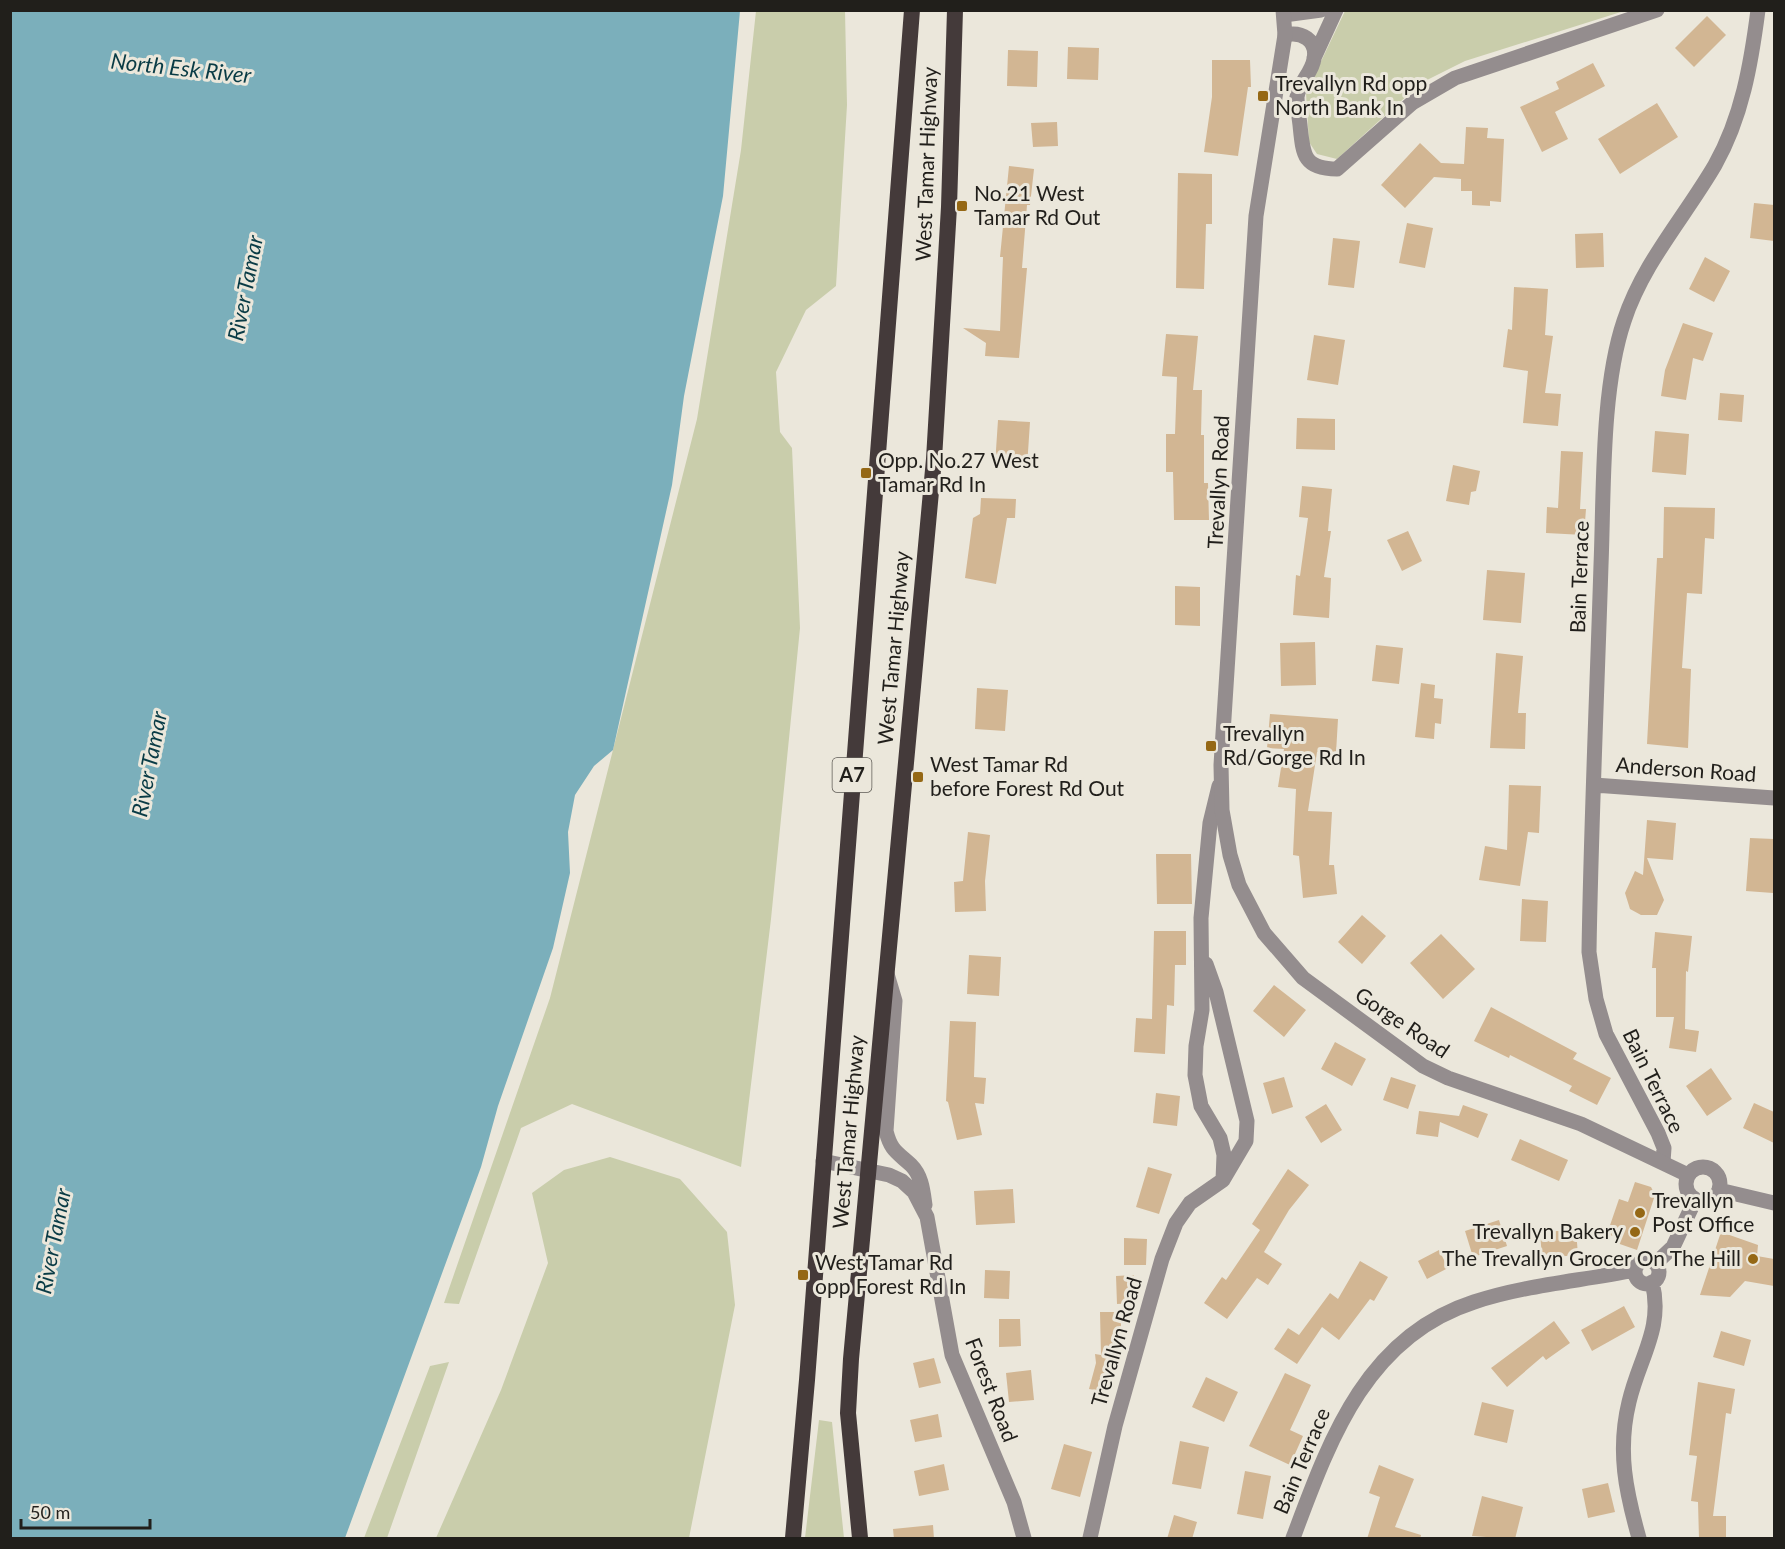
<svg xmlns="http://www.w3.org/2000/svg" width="1785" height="1549" font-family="Lato,sans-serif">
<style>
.green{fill:#c9cdab}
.water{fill:#7bafbb}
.building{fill:#d2b693}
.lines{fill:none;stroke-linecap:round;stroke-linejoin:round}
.minor{stroke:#948d8e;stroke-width:15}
.tertiary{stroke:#948d8e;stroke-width:15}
.trunk{stroke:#443a3a;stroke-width:16}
.poi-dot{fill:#956815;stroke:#ebe7db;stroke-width:2}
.labels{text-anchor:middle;stroke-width:6;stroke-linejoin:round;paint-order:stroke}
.shield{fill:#ebe7db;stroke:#5e5b55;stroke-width:1.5}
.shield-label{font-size:20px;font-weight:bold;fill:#211f1b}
.poi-label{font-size:21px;fill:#211f1b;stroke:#ebe7db;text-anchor:start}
.street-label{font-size:21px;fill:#211f1b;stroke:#ebe7db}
.water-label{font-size:22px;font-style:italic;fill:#093b45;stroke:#ebe7db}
</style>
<rect width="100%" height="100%" fill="#ebe7db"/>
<path class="green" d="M756 11H845L847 105 836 286 806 310 776 372 780 432 792 448 800 628 771 919 741 1167 572 1104 521 1128 459 1304 444 1303 550 998 697 419 741 150Z
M1345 11H1624L1465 61 1421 83 1337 159 1317 154 1309 142 1306 93Z
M610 1157 680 1179 727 1232 735 1305 689 1538H436L501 1390 548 1263 532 1193 564 1170Z
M449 1362 387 1538H364L430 1366Z
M819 1420 832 1422 844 1538H805Z"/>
<path class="water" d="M11 10 740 11 723 196 684 396 672 485 613 750 594 766 575 795 568 832 570 873 553 948 498 1106 481 1167 345 1538H11Z"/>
<path class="building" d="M1707 16 1726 35 1694 67 1675 48Z
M1068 47 1099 48 1098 80 1067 79Z
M1008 50 1038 51 1037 87 1007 86Z
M1212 60H1250L1251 87H1248L1238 156 1204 152 1212 97Z
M1593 63 1605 86 1555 112 1568 139 1542 152 1520 107 1559 89 1556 82Z
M1657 103 1678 137 1620 174 1598 139Z
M1057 122 1058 146 1033 147 1031 123Z
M1466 127 1488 128 1487 138 1504 139 1501 202 1490 201V206L1472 205V191H1461V179L1434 177 1405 208 1381 185 1420 143 1441 163 1464 164Z
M1009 166 1034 169 1030 205H1027L1022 268H1027L1019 358 985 356 986 343 963 328 1000 331 1003 257H1000Z
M1178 173 1212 174V224H1206L1204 289 1176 288Z
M1754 203 1774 205V241L1750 238Z
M1407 223 1433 228 1425 268 1399 263Z
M1603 233 1604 267 1576 268 1575 234Z
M1333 238 1360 241 1354 288 1328 285Z
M1705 257 1730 271 1714 302 1689 289Z
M1514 287 1548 289 1545 335 1553 336 1545 393 1561 394 1558 426 1523 423 1528 371 1503 367 1508 329 1512 330Z
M1683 323 1713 333 1703 361 1693 358 1686 400 1661 396 1665 370Z
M1166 334 1198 336 1193 390H1202L1201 435H1204V483H1208L1209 520H1174L1173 472H1166V434H1175L1177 377 1162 376Z
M1314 335 1345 340 1338 385 1307 380Z
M1720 393 1744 395 1742 422 1718 420Z
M1297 418 1335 419V450L1296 449Z
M998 420 1030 422 1027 467 995 465Z
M1655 431 1689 434 1686 475 1652 472Z
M1561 451 1583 452 1580 509H1586L1584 535 1546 533 1547 507 1558 508Z
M1453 465 1480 471 1476 491 1471 492 1469 505 1446 501Z
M1302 486 1332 489 1328 531H1331L1324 577 1331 578 1329 618 1293 615 1296 575 1300 576 1308 518 1299 517Z
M981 498 1016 499 1015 518H1007L996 584 965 578 973 518 980 514Z
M1664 507 1715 508 1714 539 1705 538 1702 594 1687 593 1682 668 1691 669 1688 748 1647 744 1657 558H1663Z
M1408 531 1422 561 1402 571 1387 540Z
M1487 570 1525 573 1521 623 1483 620Z
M1175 586 1200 587V626L1175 625Z
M1315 642 1316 685 1281 686 1280 643Z
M1376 645 1403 648 1399 684 1372 681Z
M1496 653 1523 656 1518 713H1526L1525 749 1490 748Z
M1421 683 1435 685 1434 698 1443 699 1441 724 1435 723 1434 739 1415 737Z
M977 688 1008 690 1005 731 975 729Z
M1270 714 1338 719 1336 753 1317 752 1308 811 1332 812 1329 865H1334L1337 894 1303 898 1299 856 1293 855 1296 789 1278 787 1284 749 1267 748Z
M1509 785 1541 786 1539 833 1528 832 1520 886 1479 880 1485 846 1507 850Z
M1647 820 1676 823 1673 860 1647 858 1664 900 1657 915H1641L1630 909 1625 893 1635 871 1643 875Z
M968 832 990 835 985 881 986 911 955 912 954 882 963 881Z
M1750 838 1774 839 1773 893 1746 891Z
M1156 854H1191L1192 904H1157Z
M1522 899 1548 901 1546 942 1520 941Z
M1362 915 1386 936 1362 964 1338 942Z
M1154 931H1186V965H1175L1174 1006 1167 1005 1165 1054 1134 1052 1136 1018 1152 1019Z
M1655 932 1692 936 1688 972 1686 971 1685 1029 1699 1031 1696 1052 1669 1048 1674 1017H1656V968H1652Z
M1441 934 1475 969 1443 999 1410 963Z
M969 955 1001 957 999 996 967 994Z
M1274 985 1306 1010 1284 1037 1253 1011Z
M1491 1007 1577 1053 1573 1059 1611 1078 1597 1105 1569 1091 1572 1086 1510 1055 1509 1058 1474 1041Z
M950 1021 976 1022 974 1077 986 1078 984 1104 975 1103 982 1135 957 1140 948 1102 946 1101Z
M1335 1042 1366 1059 1352 1086 1321 1069Z
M1711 1068 1732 1099 1707 1116 1686 1086Z
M1284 1077 1293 1107 1272 1114 1263 1083Z
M1391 1077 1416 1085 1408 1109 1383 1100Z
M1156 1093 1180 1096 1177 1126 1153 1123Z
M1754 1103 1774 1112V1143L1743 1128Z
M1326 1104 1342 1130 1321 1143 1305 1117Z
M1463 1105 1488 1114 1478 1138 1440 1122 1438 1137 1416 1134 1419 1111 1459 1116Z
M1520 1139 1568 1160 1559 1181 1511 1160Z
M1148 1167 1172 1174 1159 1214 1136 1207Z
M1288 1169 1309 1185 1289 1210 1264 1252 1282 1264 1268 1285 1257 1278 1227 1319 1204 1303 1222 1277 1226 1280 1260 1230 1252 1224Z
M1635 1182 1651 1187 1655 1195 1637 1250 1614 1242 1616 1237 1607 1234 1619 1199 1628 1202Z
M1013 1189 1015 1223 976 1225 974 1191Z
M1499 1220 1507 1246 1473 1257 1465 1231Z
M1576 1230 1578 1255 1542 1258 1540 1232Z
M1721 1232 1758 1245 1757 1256 1774 1259V1286L1745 1281 1730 1297 1700 1295Z
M1124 1238 1147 1239 1146 1265H1124Z
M1439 1250 1448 1268 1427 1279 1418 1261Z
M1360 1261 1388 1277 1374 1301 1370 1299 1339 1340 1322 1327 1297 1364 1274 1349 1288 1328 1299 1335 1330 1293 1338 1299Z
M985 1270 1010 1271 1009 1299 984 1298Z
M1134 1275V1303L1117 1304 1116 1276Z
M1624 1306 1635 1327 1592 1351 1581 1330Z
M1100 1312H1121V1341H1117L1107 1392 1089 1389 1096 1363 1095 1354 1101 1355Z
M999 1319H1020L1021 1346 999 1347Z
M1554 1321 1570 1343 1546 1360 1543 1356 1507 1387 1491 1368Z
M1721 1331 1751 1340 1744 1366 1713 1357Z
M934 1358 941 1383 919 1388 913 1363Z
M1031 1370 1034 1400 1009 1402 1006 1373Z
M1285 1373 1311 1385 1290 1430 1303 1436 1290 1465 1249 1446Z
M1206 1377 1238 1392 1224 1422 1192 1407Z
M1698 1382 1735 1389 1731 1414 1726 1413 1713 1516H1726V1539H1699L1698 1502 1691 1501 1697 1456 1689 1455Z
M1482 1402 1514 1410 1507 1443 1474 1435Z
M938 1414 942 1437 915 1442 910 1420Z
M1180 1441 1209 1447 1201 1489 1172 1484Z
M1064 1444 1092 1452 1080 1497 1051 1489Z
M944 1464 949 1490 919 1496 914 1471Z
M1379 1465 1414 1479 1395 1527 1421 1535 1420 1539H1367L1380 1497 1369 1493Z
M1245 1471 1271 1476 1263 1519 1237 1514Z
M1608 1483 1615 1512 1588 1518 1582 1489Z
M1482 1496 1523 1507 1515 1539 1472 1536Z
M1174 1515 1197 1522 1192 1539H1167Z
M933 1525 934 1539H894L893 1529Z"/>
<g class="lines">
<path class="minor" d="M1284 15 1321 10
M1285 35C1301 31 1318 40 1314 59 1312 73 1299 82 1297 97 1297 106 1299 116 1300 125 1303 154 1303 169 1337 169L1412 103 1455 78 1657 10
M1314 58 1336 10
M1594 785 1774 798
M1206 964 1216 992 1247 1121 1246 1141 1223 1180
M887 974 895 1001 886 1131C891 1151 897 1152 911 1165 922 1176 923 1191 925 1205
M823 1161 889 1175 902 1181 914 1192 927 1217 952 1355 1014 1502 1024 1538
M1663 1162 1664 1148 1658 1133 1606 1034 1596 999 1589 952C1591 823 1597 694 1601 565 1604 492 1601 389 1624 321 1643 263 1684 218 1715 165 1742 117 1751 64 1758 10
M1635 1272a12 12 0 1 1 24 0a12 12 0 1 1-24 0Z
M1656 1263 1673 1247 1695 1200
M1090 1538 1115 1426 1162 1259 1176 1223 1190 1203 1223 1180 1224 1155 1220 1138 1201 1106 1195 1075 1196 1046 1202 1010 1201 918 1210 823 1219 786
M1293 1538C1329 1442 1365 1337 1474 1302 1525 1285 1581 1281 1635 1270
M1639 1538C1626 1492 1617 1451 1629 1402 1639 1358 1664 1328 1652 1282"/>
<path class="tertiary" d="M1283 10 1285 35 1256 216 1221 765 1222 810 1230 855 1239 885 1264 933 1303 978 1423 1066 1448 1078 1581 1124 1688 1175
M1686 1184a17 17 0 1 1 34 0a17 17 0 1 1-34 0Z
M1719 1190 1774 1203"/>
<path class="trunk" d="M793 1538 807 1380 912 10
M860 1538 848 1413 851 1359 934 459 949 207 955 10"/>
</g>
<g class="poi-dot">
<rect x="1257" y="90" width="12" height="12" rx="3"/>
<rect x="956" y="200" width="12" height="12" rx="3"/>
<rect x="860" y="467" width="12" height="12" rx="3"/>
<rect x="1205" y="740" width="12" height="12" rx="3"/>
<rect x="912" y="771" width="12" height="12" rx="3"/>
<circle cx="1640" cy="1213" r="6"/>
<circle cx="1635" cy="1232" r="6"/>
<circle cx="1753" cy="1259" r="6"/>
<rect x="797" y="1269" width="12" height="12" rx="3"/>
</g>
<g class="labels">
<rect class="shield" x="832.5" y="758" width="39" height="34" rx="4.5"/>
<g class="shield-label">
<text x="852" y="782">A7</text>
</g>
<g class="poi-label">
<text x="1275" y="91">Trevallyn Rd opp<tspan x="1275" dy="24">North Bank In</tspan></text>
<text x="974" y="201">No.21 West<tspan x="974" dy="24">Tamar Rd Out</tspan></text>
<text x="878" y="468">Opp. No.27 West<tspan x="878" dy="24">Tamar Rd In</tspan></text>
<text x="1223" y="741">Trevallyn<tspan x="1223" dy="24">Rd/Gorge Rd In</tspan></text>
<text x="930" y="772">West Tamar Rd<tspan x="930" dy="24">before Forest Rd Out</tspan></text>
<text x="1652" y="1208">Trevallyn<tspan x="1652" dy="24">Post Office</tspan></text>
<text x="1623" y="1239" text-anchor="end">Trevallyn Bakery</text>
<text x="1741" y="1266" text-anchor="end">The Trevallyn Grocer On The Hill</text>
<text x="815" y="1270">West Tamar Rd<tspan x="815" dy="24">opp Forest Rd In</tspan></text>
</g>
<g class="street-label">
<text transform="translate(927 164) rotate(-88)" y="7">West Tamar Highway</text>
<text transform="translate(1219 482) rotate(-87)" y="7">Trevallyn Road</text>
<text transform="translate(1580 577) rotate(-88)" y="7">Bain Terrace</text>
<text transform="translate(894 648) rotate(-85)" y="7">West Tamar Highway</text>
<text transform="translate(1686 770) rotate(4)" y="7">Anderson Road</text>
<text transform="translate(1402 1023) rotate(34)" y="7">Gorge Road</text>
<text transform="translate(1653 1081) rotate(64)" y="7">Bain Terrace</text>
<text transform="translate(849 1132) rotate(-85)" y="7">West Tamar Highway</text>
<text transform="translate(1117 1342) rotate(-74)" y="7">Trevallyn Road</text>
<text transform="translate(991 1390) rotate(69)" y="7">Forest Road</text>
<text transform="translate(1302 1461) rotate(-67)" y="7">Bain Terrace</text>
</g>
<g class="water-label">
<text transform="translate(181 68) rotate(6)" y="8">North Esk River</text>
<text transform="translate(245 288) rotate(-79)" y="8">River Tamar</text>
<text transform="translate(149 764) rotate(-79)" y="8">River Tamar</text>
<text transform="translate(53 1241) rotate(-79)" y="8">River Tamar</text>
</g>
</g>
<rect width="1785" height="1549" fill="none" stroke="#211f1b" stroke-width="24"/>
<path d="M21 1519v9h129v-9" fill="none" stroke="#211f1b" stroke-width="3"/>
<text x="30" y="1519" font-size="18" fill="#211f1b" stroke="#ebe7db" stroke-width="4.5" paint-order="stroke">50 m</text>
</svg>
